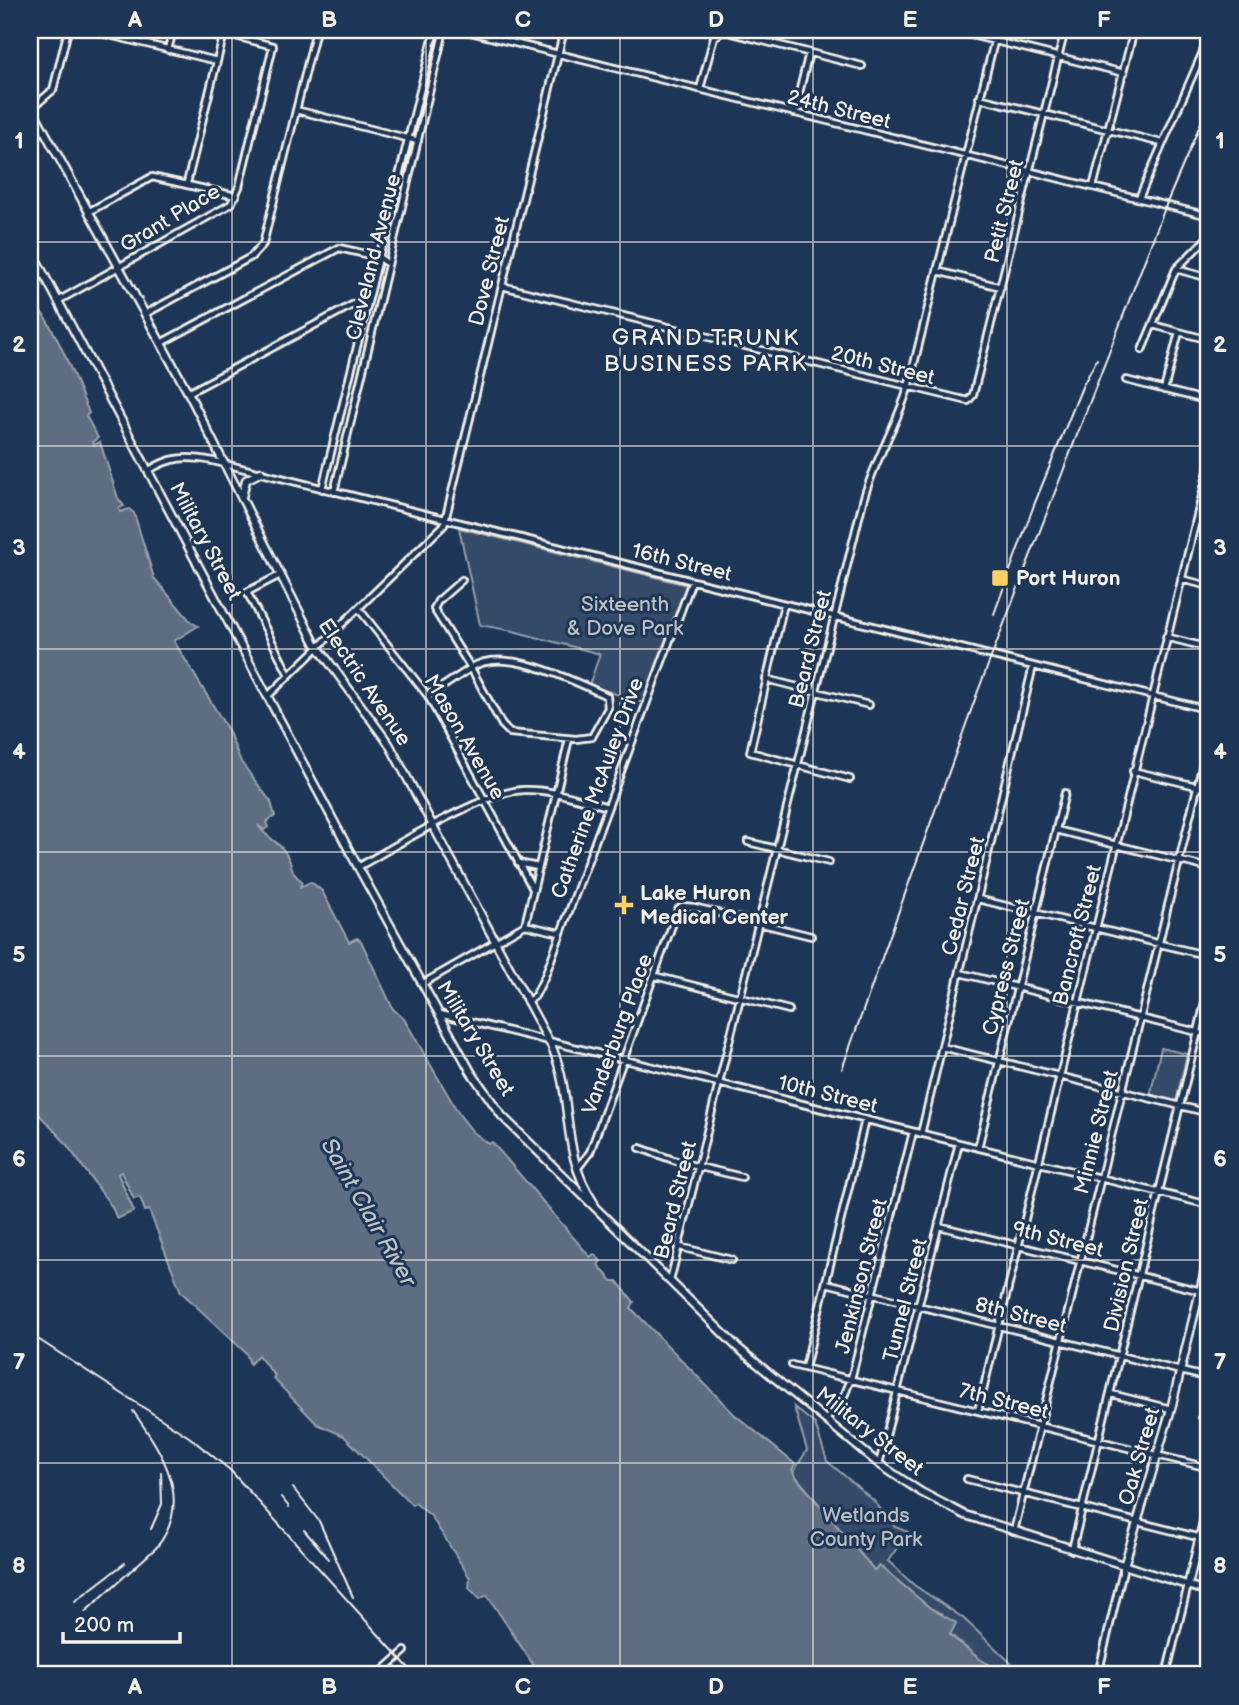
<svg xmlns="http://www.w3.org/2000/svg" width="1239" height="1705" font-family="'Balsamiq Sans',sans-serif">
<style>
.green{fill:#354a67;stroke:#949ea8;stroke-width:2}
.water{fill:#5e6d82;stroke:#9aa2ab;stroke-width:2}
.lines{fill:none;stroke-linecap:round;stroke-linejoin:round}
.minor-casing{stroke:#f4f1e8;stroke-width:10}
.major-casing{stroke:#f4f1e8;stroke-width:11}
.minor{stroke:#1d3557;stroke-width:4.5}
.major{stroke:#1d3557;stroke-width:6}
.rail{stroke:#f4f1e8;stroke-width:2}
.grid{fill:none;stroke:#f4f1e8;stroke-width:2;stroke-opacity:0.55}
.poi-dot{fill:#ffd166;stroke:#1d3557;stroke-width:2.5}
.labels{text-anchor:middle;stroke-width:6;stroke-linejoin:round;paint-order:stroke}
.street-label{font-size:21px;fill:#f4f1e8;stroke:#1d3557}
.poi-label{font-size:21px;font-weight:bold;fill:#f4f1e8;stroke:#1d3557;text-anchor:start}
.park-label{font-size:21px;fill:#bbbfc1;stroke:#1d3557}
.neighbourhood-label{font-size:23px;letter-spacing:2px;fill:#f4f1e8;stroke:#1d3557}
.water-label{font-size:23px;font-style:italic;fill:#c0c3c4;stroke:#1d3557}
.neatline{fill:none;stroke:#f4f1e8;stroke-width:2.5}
.grid-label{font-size:23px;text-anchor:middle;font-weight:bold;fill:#f4f1e8}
</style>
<rect width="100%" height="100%" fill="#1d3557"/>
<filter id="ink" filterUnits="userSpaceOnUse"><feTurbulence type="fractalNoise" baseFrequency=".0143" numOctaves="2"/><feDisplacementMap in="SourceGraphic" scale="14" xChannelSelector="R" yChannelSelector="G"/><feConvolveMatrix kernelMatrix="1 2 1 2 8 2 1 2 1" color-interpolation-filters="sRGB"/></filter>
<g filter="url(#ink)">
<path class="green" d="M459 528 687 585 643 703 589 685 600 654 513 631 480 625Z
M1161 1048 1187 1054 1176 1102 1150 1096Z
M794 1407 815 1424 827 1461 873 1500 895 1527 908 1532 888 1561 914 1585 963 1618 1024 1675H1007L978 1658 950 1634 942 1614 930 1608 880 1566 874 1570 793 1473 807 1450Z"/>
<path class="water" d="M30 297C56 326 73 375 89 413L86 416 98 438 92 442 94 445 100 442 118 498 124 506 119 508 120 512 129 509 134 513 154 578 191 622 198 626 174 641 228 730 241 762 271 802 275 816 266 822 268 827 264 830 258 825C265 837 277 840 285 852 296 869 288 871 302 881L300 887 311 882 322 891 349 942 357 938 361 941 393 1009 404 1019 459 1114 473 1132 489 1144 492 1142 590 1257 594 1254 601 1261 598 1265 612 1281H617L634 1302 631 1308 734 1414 795 1464 792 1470 795 1476 874 1570 880 1566 930 1608 956 1623 950 1635 978 1658 1007 1675H540L487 1595 480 1599 469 1588 470 1578 431 1516 415 1503 412 1505 344 1436 317 1424 273 1378 275 1376 258 1355 250 1364 246 1353 181 1292 149 1210 145 1211 140 1197 134 1199 121 1172 118 1174 134 1211 117 1219 112 1207 64 1141 33 1108 30 1097Z"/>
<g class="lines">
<g class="minor-casing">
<path id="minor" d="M88 30 217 61
M462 30 1209 216
M951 30 1124 73
M1205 30 1209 31
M168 50 173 30
M700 89 714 37 724 31 862 66
M979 98 1162 143
M31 109 53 90 68 30
M296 110 418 141
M794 113 809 53
M1093 187 1134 30
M1139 198 1209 38
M90 211 152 177 236 196
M1176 269 1209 278
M937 271 1001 287
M502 286 968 401 973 395 1065 30
M58 301 231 204 239 187 273 46 224 33 187 183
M145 314 251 257 263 244 316 30
M1153 325 1209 340
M161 343 339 248 379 257 388 264
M1142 350 1176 269 1209 236
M1126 380 1209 401
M1164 390 1179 332
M188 393 369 296
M148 471C170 456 188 456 213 461L1209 710
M322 489 435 30
M334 492 444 30
M1196 521 1209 525
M280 575 247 592 289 675
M1181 579 1209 586
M784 604 750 752 850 779
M359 609 428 696 533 889
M1166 637 1209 648
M766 679 869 705
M269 695 444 525 564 30
M428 696 471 668C504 645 573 681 607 696L608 708 592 737 576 739 510 733 502 725 471 668 434 609 438 601 462 580
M1133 771 1209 789
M1056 830 1209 868
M748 842 829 862
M518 863 538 867
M358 867C396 846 484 791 524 790 552 789 581 800 608 807
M978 899 1209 956
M525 925 569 739
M960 973 1209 1035
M655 976 789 1010
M422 984 525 925 560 933
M527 1002 535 996 545 976 692 581
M440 1014 1209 1205
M942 1047 1209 1113
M921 1134 1033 666
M640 1148 679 1162 742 1177
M978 1148 1065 793
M577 1169 590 1152 678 909 682 906 694 907 811 936
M939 1226 1209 1293
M680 1247 732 1260
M670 1281 863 501C874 461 896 427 908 388L997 30
M826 1283 1209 1378
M792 1365 1209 1468
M805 1368 865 1120
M1111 1394 1171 1409
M978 1411 1209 467
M1202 1417 1209 1419
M826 1420 845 1394 851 1379 913 1132
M879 1464 959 1143
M967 1479 1209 1540
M1014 1531 1209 739
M1072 1550 1209 986
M378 1675 405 1651
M1121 1675 1100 1666 1124 1566
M1166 1675 1188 1585"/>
</g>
<g class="major-casing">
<path id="major" d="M30 105 190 396 315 643 389 744 552 1047C575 1102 559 1151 594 1203
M30 248 358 867 471 1072 502 1116 737 1347 879 1464 921 1492 965 1515 1209 1592
M242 497 246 480 261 472
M1124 1566 1171 1409 1209 1254
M1188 1585 1209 1499"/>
</g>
<use href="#minor" class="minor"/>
<use href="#major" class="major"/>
<path class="rail" d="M994 614 1034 505 1082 387 1097 359
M842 1069 978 691 1168 200 1209 104
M30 1334 189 1437 230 1470 415 1675
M293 1488 319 1521 353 1597
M281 1497 289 1507
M151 1529 162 1504 161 1472
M304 1530 329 1559
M75 1601 125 1563
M85 1612 156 1548C195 1501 162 1452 133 1411"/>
</g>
</g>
<path class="grid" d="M232 30V1675M426 30V1675M620 30V1675M813 30V1675M1007 30V1675M30 242H1209M30 446H1209M30 649H1209M30 852H1209M30 1056H1209M30 1260H1209M30 1463H1209"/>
<g class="poi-dot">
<rect x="991" y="569" width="18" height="18" rx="3.5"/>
<path d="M620.5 894.5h7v7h7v7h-7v7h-7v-7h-7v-7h7z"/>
</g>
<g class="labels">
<g class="street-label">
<text transform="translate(839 109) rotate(14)" y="7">24th Street</text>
<text transform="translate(1004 211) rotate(-76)" y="7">Petit Street</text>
<text transform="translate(170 218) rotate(-31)" y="7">Grant Place</text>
<text transform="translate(373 257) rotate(-76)" y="7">Cleveland Avenue</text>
<text transform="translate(489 271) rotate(-76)" y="7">Dove Street</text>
<text transform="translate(883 365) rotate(14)" y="7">20th Street</text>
<text transform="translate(206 541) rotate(62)" y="7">Military Street</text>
<text transform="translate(682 562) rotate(14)" y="7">16th Street</text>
<text transform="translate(810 649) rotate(-76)" y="7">Beard Street</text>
<text transform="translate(365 682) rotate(56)" y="7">Electric Avenue</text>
<text transform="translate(465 737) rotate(60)" y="7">Mason Avenue</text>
<text transform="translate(597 788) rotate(-70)" y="7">Catherine McAuley Drive</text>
<text transform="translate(963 896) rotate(-76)" y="7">Cedar Street</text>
<text transform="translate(1077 935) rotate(-76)" y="7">Bancroft Street</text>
<text transform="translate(1006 967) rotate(-76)" y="7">Cypress Street</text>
<text transform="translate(617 1034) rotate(-70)" y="7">Vanderburg Place</text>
<text transform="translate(476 1038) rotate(59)" y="7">Military Street</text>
<text transform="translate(828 1094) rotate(14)" y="7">10th Street</text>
<text transform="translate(1096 1132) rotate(-76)" y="7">Minnie Street</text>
<text transform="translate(675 1200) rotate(-76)" y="7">Beard Street</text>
<text transform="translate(1058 1239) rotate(14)" y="7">9th Street</text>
<text transform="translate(1126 1265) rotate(-77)" y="7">Division Street</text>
<text transform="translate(861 1276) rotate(-76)" y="7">Jenkinson Street</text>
<text transform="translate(905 1300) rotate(-76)" y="7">Tunnel Street</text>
<text transform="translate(1021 1315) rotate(14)" y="7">8th Street</text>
<text transform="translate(1004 1401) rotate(14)" y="7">7th Street</text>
<text transform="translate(870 1431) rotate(38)" y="7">Military Street</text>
<text transform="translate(1139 1456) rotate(-74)" y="7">Oak Street</text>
</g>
<g class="poi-label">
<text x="1016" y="585">Port Huron</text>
<text x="640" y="900">Lake Huron<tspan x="640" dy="24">Medical Center</tspan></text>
</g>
<g class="park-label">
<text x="625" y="611">Sixteenth<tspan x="625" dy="24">&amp; Dove Park</tspan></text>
<text x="866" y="1522">Wetlands<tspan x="866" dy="24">County Park</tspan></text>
</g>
<g class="neighbourhood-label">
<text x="706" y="345">GRAND TRUNK<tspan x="706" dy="26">BUSINESS PARK</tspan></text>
</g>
<g class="water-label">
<text transform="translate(369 1212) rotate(60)" y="8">Saint Clair River</text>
</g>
</g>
<rect width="1239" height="1705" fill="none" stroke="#1d3557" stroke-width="77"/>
<path d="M63 1632v10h117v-10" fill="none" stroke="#f4f1e8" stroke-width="3.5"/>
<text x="74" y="1632" font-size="21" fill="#f4f1e8" stroke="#1d3557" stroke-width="5" paint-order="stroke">200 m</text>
<rect x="38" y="38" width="1162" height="1628" class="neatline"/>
<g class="grid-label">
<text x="135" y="27">A</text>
<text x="329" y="27">B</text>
<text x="523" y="27">C</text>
<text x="716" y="27">D</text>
<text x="910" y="27">E</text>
<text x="1104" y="27">F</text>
<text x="19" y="148">1</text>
<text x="1220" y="148">1</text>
<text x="19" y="352">2</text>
<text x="1220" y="352">2</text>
<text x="19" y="555">3</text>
<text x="1220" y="555">3</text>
<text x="19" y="759">4</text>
<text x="1220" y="759">4</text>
<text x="19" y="962">5</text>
<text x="1220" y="962">5</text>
<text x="19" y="1166">6</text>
<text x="1220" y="1166">6</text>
<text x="19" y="1369">7</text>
<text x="1220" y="1369">7</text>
<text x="19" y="1573">8</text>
<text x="1220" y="1573">8</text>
<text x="135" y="1694">A</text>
<text x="329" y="1694">B</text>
<text x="523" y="1694">C</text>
<text x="716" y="1694">D</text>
<text x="910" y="1694">E</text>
<text x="1104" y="1694">F</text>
</g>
</svg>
